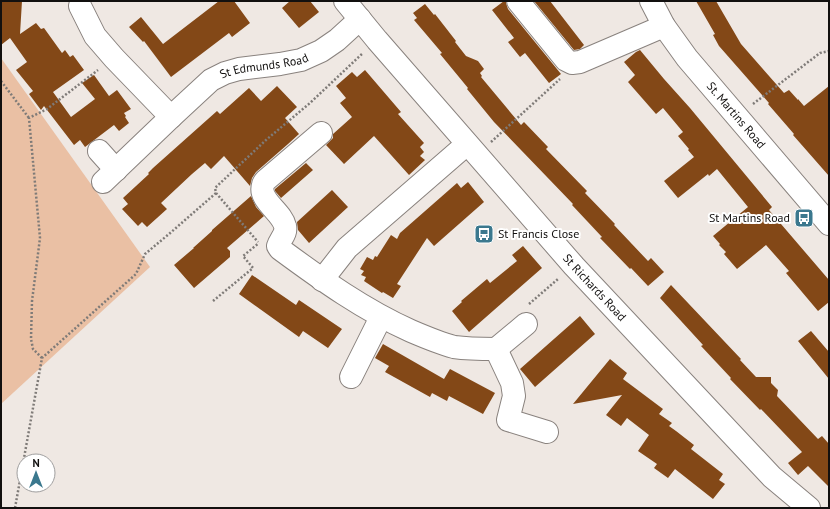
<svg xmlns="http://www.w3.org/2000/svg" width="830" height="509" font-family="'PT Sans',sans-serif">
<style>
.green{fill:#eac0a4}
.building{fill:#834817}
.lines{fill:none;stroke-linecap:round;stroke-linejoin:round}
.minor-casing{stroke:#89827e;stroke-width:24}
.path{stroke:#7f7b78;stroke-width:2.5;stroke-dasharray:2 2;stroke-linecap:butt}
.minor{stroke:#fff;stroke-width:22}
.labels{text-anchor:middle;stroke-width:4;stroke-linejoin:round;paint-order:stroke}
.street-label{font-size:12px;fill:#12100f;stroke:#fff}
.poi-label{font-size:12px;fill:#12100f;stroke:#fff;text-anchor:end}
</style>
<rect width="100%" height="100%" fill="#efe8e3"/>
<path class="green" d="M1 58 150 267 1 404Z"/>
<path class="building" d="M1 1H22L20 34 36 23 41 29 44 28 62 53 65 50 70 57 73 55 84 70 53 92 71 117 95 99 82 83 94 75 109 96 117 90 131 109 124 113 126 116 125 117 129 123 119 131 114 125 85 147 80 140 74 145 44 106 41 110 29 94 33 91 16 70 27 62 10 38 1 45Z
M219 1H234L250 23 232 37 229 33 171 77 144 41 143 42 129 27 141 17 163 44Z
M290 1H310L319 12 299 28 282 8Z
M504 1H506V3L508 9 561 74 549 83 525 53 520 57 508 42 514 38 492 10Z
M534 1H550L584 45 580 49 574 50Z
M696 1H716L741 44 784 93 789 90 798 100V99L804 106 829 86V176L793 135 794 134 768 104 769 103 719 46 713 35 715 34Z
M425 4 434 15 435 14 456 41 455 42 466 56 478 61 484 69 480 73 482 76 481 77 521 125 524 122 548 147 546 149 587 191 585 193 615 224 614 225 648 261 651 258 662 270 664 272 648 286 631 268 630 269 600 238 602 237 572 205 573 204 494 122 467 89 468 88 440 54 442 53 414 20 417 18 413 13Z
M640 50 664 79 690 108 772 207 769 210 829 280V302L818 311 786 273 789 271 766 245 737 269 724 254 726 252 719 245 720 244 713 236 748 207 717 169 709 176 708 174 678 198 664 181 694 157 688 150 689 149 678 136 683 132 663 108 656 114 628 82 635 75 624 62 636 52Z
M365 70 401 112 398 114 424 143 420 147 424 152 420 156 425 160 409 175 374 136 344 164 326 145 333 138V134L352 117 340 103 346 98 336 86 352 72 357 77Z
M277 86 297 107 285 118 299 134 288 144 256 172 252 178 250 186 224 156 211 169 205 163 192 174 161 203 167 209 147 227 142 222 138 226 122 209 128 204 123 198 149 174 148 173 153 168 217 111 220 114 249 88 261 101Z
M306 163 313 170 281 198 275 191V189Z
M468 182 484 202 434 246 427 238 397 284 401 286 393 298 383 292 382 293 364 281 366 277 361 275 364 271 360 269 367 257 373 260 375 256 377 257 391 235 397 239 400 233 457 183 461 188Z
M332 190 348 207 309 243 298 230 297 222Z
M251 196 256 207 264 216 227 248 230 251V257L194 288 174 265 194 248H193L212 231V230Z
M523 246 542 268 469 332 452 311 462 302 461 301 487 279 490 283 517 261 512 255Z
M252 275 296 305 299 300 342 329 328 348 303 331 299 337 239 294Z
M671 285 741 359 740 360 756 377H771V383L778 390 777 396 818 439 822 436 829 444V487L808 466 798 475 788 463 802 452 761 409 760 410 730 379 731 378 701 346 703 345 660 298Z
M580 316 595 334 535 387 520 369Z
M811 331 829 352V379L798 341Z
M383 344 444 379 450 369 495 393 483 414 449 396 447 401 432 393 430 397 385 372 389 366 375 358Z
M610 359 627 373 623 379 663 409 659 414 672 423 669 426 676 431 694 445 691 449 723 474 719 480 725 484 713 499 675 469 668 478 654 468 657 464 638 451 649 435 627 418 621 426 606 415 622 395 573 404Z"/>
<g class="lines">
<g class="minor-casing">
<g id="minor">
<path id="s1" d="M345 1 377 40 574 266 772 477 809 508"/>
<path d="M518 1 566 60 572 63 580 62 664 26"/>
<path id="s2" d="M651 1 664 26 687 58 829 224"/>
<path d="M80 6 95 36 114 58 171 117"/>
<path d="M321 133 266 180C265 181 263 183 263 185 258 200 282 212 285 226 287 234 280 239 278 246L280 249C322 280 364 310 411 331 425 337 439 343 454 347 468 349 482 349 496 349L512 383 514 396 508 420 547 432"/>
<path d="M99 151 116 170"/>
<path id="s3" d="M103 182 171 117 211 80 225 73 239 69 280 64 301 60 321 51 337 40 360 19"/>
<path d="M322 280 347 248 467 144"/>
<path d="M496 349 526 324"/>
<path d="M351 377 381 317"/>
</g>
</g>
<path class="path" d="M1 81 29 118
M753 104 820 53 829 51
M491 142 560 79
M216 193 258 242
M213 301 253 268 243 256 259 243
M529 304 558 279
M42 358 33 349 31 339 32 301 40 238 29 118 47 109 98 70
M15 508 42 358 136 274 145 254 169 234 216 193 215 188 266 140 310 103 363 53"/>
<use href="#minor" class="minor"/>
</g>
<defs>
<g id="bus-square" transform="scale(1)"><rect x="-9" y="-9" width="18" height="18" rx="4" fill="#3b788e" stroke="#fff"/><path d="M-5-6H5V4H4V6H2V4H-2V6H-4V4H-5ZM-3.5-4V0h7V-4ZM-3.5 1.2v1.5H-2V1.2ZM2 1.2v1.5H3.5V1.2Z" fill="#fff"/></g>
</defs>
<g fill-rule="evenodd">
<use href="#bus-square" x="804" y="218"/>
<use href="#bus-square" x="484" y="234"/>
</g>
<g class="labels">
<g class="street-label">
<text dy="4" stroke="none"><textPath href="#s3" startOffset="204">St Edmunds Road</textPath></text>
<text dy="4" stroke="none"><textPath href="#s2" startOffset="143">St. Martins Road</textPath></text>
<text dy="4" stroke="none"><textPath href="#s1" startOffset="380">St Richards Road</textPath></text>
</g>
<g class="poi-label">
<text x="790" y="222">St Martins Road</text>
<text x="498" y="238" text-anchor="start">St Francis Close</text>
</g>
</g>
<rect width="830" height="509" fill="none" stroke="#12100f" stroke-width="4"/>
<g transform="translate(36 473)"><circle r="19" fill="#ffffff" stroke="#a09f9f"/>
<path d="M0-3L7 15L0 10L-7 15Z" fill="#3b788e"/>
<text y="-6" font-size="11" font-weight="bold" text-anchor="middle" fill="#12100f">N</text>
</g>
</svg>
